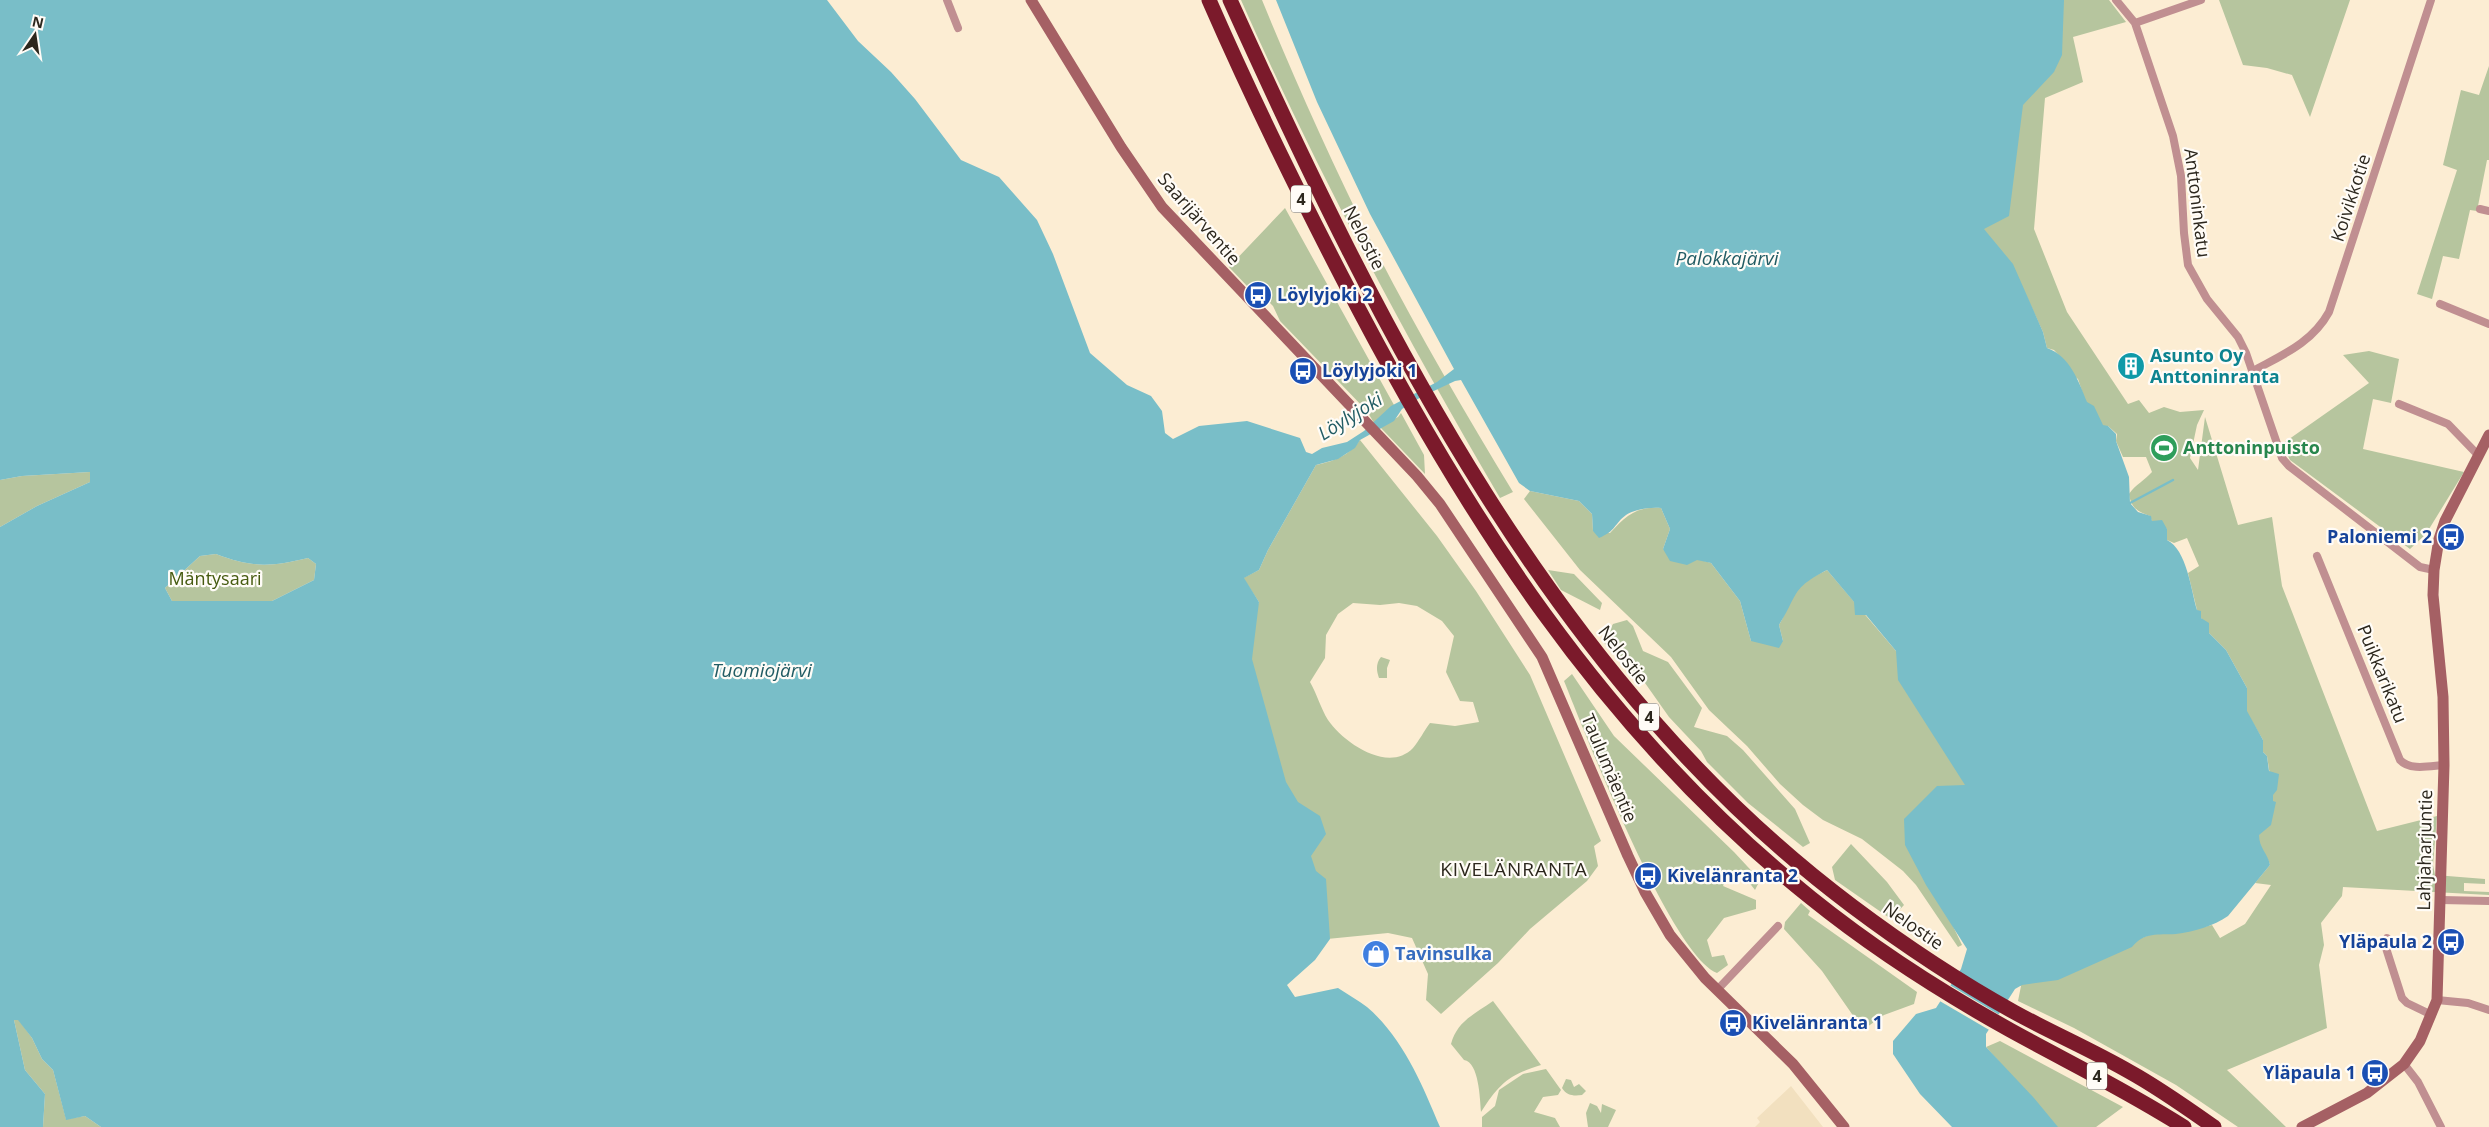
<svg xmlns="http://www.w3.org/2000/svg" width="2489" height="1127" font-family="'Open Sans',sans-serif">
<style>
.built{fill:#f2e0bf}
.green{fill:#b6c59e;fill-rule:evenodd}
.water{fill:#79bec8;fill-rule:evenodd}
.pier{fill:#fcedd3}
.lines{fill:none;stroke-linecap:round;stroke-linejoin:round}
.stream{stroke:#79bec8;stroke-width:2.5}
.street{stroke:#c08f91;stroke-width:8}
.secondary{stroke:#a56064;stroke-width:11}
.highway{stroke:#7b1a2b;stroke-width:15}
.labels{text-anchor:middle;stroke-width:4.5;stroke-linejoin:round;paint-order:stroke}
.shield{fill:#fffcf7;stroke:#6b675e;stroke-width:1}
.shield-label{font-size:16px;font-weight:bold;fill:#2c271d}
.street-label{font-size:18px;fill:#2c271d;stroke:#fffcf7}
.transit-label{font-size:18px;font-weight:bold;fill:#164399;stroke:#fffcf7;text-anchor:start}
.culture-label{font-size:18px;font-weight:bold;fill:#0d838f;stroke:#fffcf7;text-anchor:start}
.leisure-label{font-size:18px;font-weight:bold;fill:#27864d;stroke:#fffcf7;text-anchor:start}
.park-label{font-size:18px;fill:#465b10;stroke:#fffcf7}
.shop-label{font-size:18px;font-weight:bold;fill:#366cbe;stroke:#fffcf7;text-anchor:start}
.water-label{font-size:19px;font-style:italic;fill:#225c64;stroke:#fffcf7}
.neighbourhood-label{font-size:19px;letter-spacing:1px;fill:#2c271d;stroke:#fffcf7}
</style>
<rect width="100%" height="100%" fill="#fcedd3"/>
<path class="built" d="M1791 1086 1823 1127H1755L1760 1122 1757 1118Z"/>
<path class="green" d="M1241 0H1262C1296 83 1333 165 1373 245 1416 329 1464 411 1513 492L1500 498C1405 336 1317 172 1241 0Z
M1995 0H2109L2126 22 2073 37 2083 82 2045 98 2034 229 2067 312 2128 404 2139 400 2149 413 2164 407 2180 412 2204 410 2197 425 2190 458 2198 470 2205 417 2238 525 2272 517 2282 586 2377 831 2437 816 2433 865 2435 875 2485 879V884L2464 883V891L2489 892V895L2343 887 2342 896 2321 923 2324 945 2319 965 2327 1028 2227 1070 2286 1127H2238L2176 1085 2074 1028 2018 1001 2021 986 2019 985 2152 934 2177 933 2212 925 2220 938 2245 924 2271 885 2255 883 2270 865C2268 856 2261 853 2259 844 2256 831 2268 813 2273 801V795L2267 756 2263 752V740L2246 711 2247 688 2226 650 2209 633 2197 610 2188 573 2199 566 2187 538 2174 543 2167 540V529L2152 521 2150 516C2138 512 2131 508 2129 494 2136 484 2144 481 2152 472L2146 457H2123L2116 441 2117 434 2108 426H2103L2086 403 2078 379 1987 315 1978 172ZM2016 292 2025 293 2043 332 2047 348 2054 350 2064 361 2021 334Z
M2219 0H2350L2310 117 2292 75 2267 68 2243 65Z
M2489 66V160H2487L2477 211 2470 210 2459 259 2443 256 2432 299 2417 294 2457 170 2443 165 2461 90 2479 95Z
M1285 208 1394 405 1374 423 1367 411 1280 321 1273 306 1255 288 1247 286 1229 267Z
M2369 351 2399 359 2391 403 2373 399 2363 449 2464 472 2426 534 2410 549 2290 460 2282 444 2369 383 2343 355Z
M1401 413 1424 455 1425 474 1380 427 1398 417Z
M1360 440 1437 536 1476 591 1530 675 1601 841 1594 846 1598 866 1587 881 1530 929 1498 963 1441 1014 1426 1000 1428 974 1412 938 1388 933 1317 940 1206 719 1259 602 1243 578 1259 570 1268 550 1316 465C1334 461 1349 456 1360 440ZM1353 603 1380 605 1399 603 1417 606 1442 621 1454 636 1446 672 1460 701 1473 702 1479 722 1455 726 1430 723C1424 731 1419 741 1413 748 1388 774 1343 742 1328 720 1321 709 1317 694 1310 682L1325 658 1326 635 1338 614Z
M90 472V482L37 506 0 527V480L22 476Z
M1530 491 1579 501 1592 514 1593 531 1610 533C1626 516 1636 506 1661 508L1670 529 1663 549 1711 563 1740 601 1751 641H1783L1779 625C1788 611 1791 592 1806 581 1812 576 1820 574 1827 570L1896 651 2021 781 1952 924 1962 945 1958 947 1916 885 1903 871 1862 839 1823 820 1803 805 1780 784 1747 746 1709 710 1671 657 1580 570 1524 499Z
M216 554C253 568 270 567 308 558L316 564 314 580 272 601H172L165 588 200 556Z
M1548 570 1574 574 1602 603 1600 610 1561 590Z
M1627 620 1633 626 1643 651 1668 662 1702 708 1694 727 1727 736 1743 750 1795 809 1810 843 1803 847 1748 803 1707 762 1701 751 1669 717 1645 683 1603 642 1613 624Z
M1381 657 1390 660 1387 668V678H1379C1376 670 1376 663 1381 657Z
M1572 674 1614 736 1734 852 1760 880 1755 890 1741 872 1730 871 1723 886 1756 900V909L1724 918 1707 940 1712 957 1724 955 1728 965 1717 973C1671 955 1585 733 1564 681Z
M1851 844 1887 882 1904 905 1891 919 1835 880 1832 867Z
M1801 903 1810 911 1808 915 1917 992 1914 1004 1884 1015 1867 1027H1861L1822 971 1784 929 1785 922Z
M1493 1001 1541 1065C1508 1075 1499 1084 1481 1112 1480 1099 1479 1062 1464 1060L1451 1044C1457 1021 1475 1014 1493 1001Z
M14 1020H19L32 1038 42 1059 53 1070 66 1119 85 1116 101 1127H43L45 1094 25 1070Z
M2000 1041 2123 1107 2096 1127H2057L1986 1047Z
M1546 1069 1561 1090 1558 1095 1543 1097 1534 1112 1555 1118 1560 1127H1482V1117L1495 1106 1499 1090 1523 1074Z
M1566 1079 1571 1080 1574 1087 1579 1084 1586 1091 1582 1095C1574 1096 1567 1096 1562 1088Z
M1590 1103 1597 1106 1601 1113 1602 1104 1616 1110 1608 1127H1588L1586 1113Z"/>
<path class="water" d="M0 0H827L858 41 891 72 915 99 961 160 999 177 1037 220 1053 254 1090 353 1127 385 1151 396 1162 411 1165 433 1173 439 1199 426 1247 421 1300 438 1306 452 1312 454 1322 448 1347 442 1364 431 1391 406 1437 382 1454 369 1370 214 1317 102 1276 0H2064L2062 55 2054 72 2023 105 2009 216 1984 229 2013 264 2043 332 2047 348C2070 356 2079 382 2087 402L2094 406 2103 425 2108 426 2116 434V441L2129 477 2130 503 2138 512 2151 516 2152 521 2162 520 2167 529V540C2187 550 2191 590 2197 610L2201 611V618L2209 623V633L2226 650 2247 688V711L2263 740V752L2267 756 2269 771 2279 774 2277 790 2273 795V801L2276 802 2271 825 2259 835C2259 848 2268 854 2270 865L2228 916C2214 926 2193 932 2176 934 2158 935 2144 932 2132 947L2058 980 2022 985 2015 989 1986 1034V1047L2034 1098 2058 1127H1952L1920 1094 1893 1054V1041L1916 1014 1936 1008 1961 969 1967 949 1926 885 1905 845 1904 819 1937 786 1965 785 1898 680 1896 651 1866 615H1855L1854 602 1827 570C1790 589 1799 594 1779 625L1783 641 1779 648 1751 641 1740 601 1711 563 1697 560 1687 565 1670 561 1663 549 1670 529 1661 508C1651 507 1635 509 1626 515 1614 524 1616 531 1599 538L1593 531 1592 514 1579 501 1530 491 1519 483 1461 380 1455 381 1421 397 1402 409 1394 421 1360 440 1355 448 1338 459 1316 465 1268 550 1259 570 1244 578 1259 602 1252 659 1286 782 1298 802 1320 816 1326 834 1311 856 1316 871 1326 879 1330 939 1315 960 1287 985 1295 997 1338 988C1347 994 1358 1000 1367 1007 1403 1038 1422 1084 1440 1127H101L85 1116 66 1120 53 1070 42 1059 32 1038 18 1020H14L25 1070 45 1094 43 1127H0V527L37 506 90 482V472L22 476 0 480ZM216 554C253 568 270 567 308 558L316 564 314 580 272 601H172L165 588 200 556Z"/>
<path class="pier" d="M1948 984 2001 1016 1991 1031 1938 1000Z"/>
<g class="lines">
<path class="stream" d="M2130 503 2173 480"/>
<path class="street" d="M947 0 958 28
M2116 0 2135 23 2173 136 2181 176 2184 233 2188 265 2207 299 2238 337 2246 353 2282 458 2289 466 2420 567 2434 570
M2135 23 2201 0
M2480 209 2489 211
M2440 304 2489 324
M2253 371C2282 355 2312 343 2329 312L2431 0
M2399 404 2448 424 2478 455
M2317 556 2400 760C2410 771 2430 766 2444 765
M2441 900 2489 901
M2387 938 2385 945 2402 998 2407 1003 2432 1015
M1718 989 1778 926
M2437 1000 2468 1003 2489 1010
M2404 1064 2418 1082 2441 1127"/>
<path class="secondary" d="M1031 0 1121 147 1162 207 1417 476 1440 504 1542 657 1628 856 1645 892 1670 935 1705 978 1793 1064 1844 1127
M2302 1127 2367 1093 2404 1064 2420 1041 2437 1000 2444 765 2443 697 2433 595 2434 570 2439 539 2445 521 2489 435"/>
<path class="highway" d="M1209 0C1250 94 1295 186 1342 277 1463 512 1603 732 1811 898 1873 948 1940 991 2010 1030 2068 1062 2128 1091 2184 1127
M1230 0C1380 331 1554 683 1852 906 1904 945 1958 981 2014 1012 2052 1033 2092 1050 2130 1072 2159 1088 2187 1108 2214 1127"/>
</g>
<defs>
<g id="bus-disc" transform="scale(1.4375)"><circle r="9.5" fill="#1a4fb4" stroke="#fffcf7"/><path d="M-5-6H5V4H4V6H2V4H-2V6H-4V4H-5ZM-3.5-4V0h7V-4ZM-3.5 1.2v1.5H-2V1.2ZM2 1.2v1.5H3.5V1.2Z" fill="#fff"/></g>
<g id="building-disc" transform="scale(1.4375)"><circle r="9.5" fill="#0f9aa8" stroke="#fffcf7"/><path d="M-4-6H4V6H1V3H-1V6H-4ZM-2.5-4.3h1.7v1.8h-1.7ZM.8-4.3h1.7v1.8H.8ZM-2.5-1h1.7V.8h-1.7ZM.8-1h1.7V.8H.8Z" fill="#fff"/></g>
<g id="stadium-disc" transform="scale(1.4375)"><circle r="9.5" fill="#2e9e5b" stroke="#fffcf7"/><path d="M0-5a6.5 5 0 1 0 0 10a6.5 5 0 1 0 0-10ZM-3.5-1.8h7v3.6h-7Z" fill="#fff"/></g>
<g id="shop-disc" transform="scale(1.4375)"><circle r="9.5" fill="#3f7fe0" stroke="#fffcf7"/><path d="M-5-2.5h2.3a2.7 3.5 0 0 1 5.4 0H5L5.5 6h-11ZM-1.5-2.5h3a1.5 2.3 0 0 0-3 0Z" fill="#fff"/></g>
</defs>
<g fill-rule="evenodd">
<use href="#bus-disc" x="1258" y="295"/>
<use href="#building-disc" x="2131" y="366"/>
<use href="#bus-disc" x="1303" y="371"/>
<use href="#stadium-disc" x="2164" y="448"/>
<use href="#bus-disc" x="2451" y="537"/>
<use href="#bus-disc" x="1648" y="876"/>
<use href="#bus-disc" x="2451" y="942"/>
<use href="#shop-disc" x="1376" y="954"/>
<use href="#bus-disc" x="1733" y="1023"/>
<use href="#bus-disc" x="2375" y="1073"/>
</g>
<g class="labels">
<g class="shield">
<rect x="1291" y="185.5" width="20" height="27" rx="4"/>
<rect x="1639" y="703.5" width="20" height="27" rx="4"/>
<rect x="2087" y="1062.5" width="20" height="27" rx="4"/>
</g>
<g class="shield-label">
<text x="1301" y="205">4</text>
<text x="1649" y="723">4</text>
<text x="2097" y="1082">4</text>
</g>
<g class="street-label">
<text transform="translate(2351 198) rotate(-72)" y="6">Koivikkotie</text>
<text transform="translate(2197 203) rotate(83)" y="6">Anttoninkatu</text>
<text transform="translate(1199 219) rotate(49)" y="6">Saarijärventie</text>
<text transform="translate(1364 238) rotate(63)" y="6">Nelostie</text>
<text transform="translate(1623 655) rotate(52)" y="6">Nelostie</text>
<text transform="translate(2382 674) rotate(68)" y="6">Puikkarikatu</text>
<text transform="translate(1609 768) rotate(67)" y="6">Taulumäentie</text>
<text transform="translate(2425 850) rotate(-89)" y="6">Lahjaharjuntie</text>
<text transform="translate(1913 926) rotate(35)" y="6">Nelostie</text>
</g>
<g class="transit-label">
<text x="1277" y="301">Löylyjoki 2</text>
<text x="1322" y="377">Löylyjoki 1</text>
<text x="2432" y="543" text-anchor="end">Paloniemi 2</text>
<text x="1667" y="882">Kivelänranta 2</text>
<text x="2432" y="948" text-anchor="end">Yläpaula 2</text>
<text x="1752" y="1029">Kivelänranta 1</text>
<text x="2356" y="1079" text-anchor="end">Yläpaula 1</text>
</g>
<g class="culture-label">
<text x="2150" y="362">Asunto Oy<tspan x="2150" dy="21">Anttoninranta</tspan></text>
</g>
<g class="leisure-label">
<text x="2183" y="454">Anttoninpuisto</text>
</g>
<g class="park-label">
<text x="215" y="585">Mäntysaari</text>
</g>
<g class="shop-label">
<text x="1395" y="960">Tavinsulka</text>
</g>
<g class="water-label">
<text x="1727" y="265">Palokkajärvi</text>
<text transform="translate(1350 416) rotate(-32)" y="7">Löylyjoki</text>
<text x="762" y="677">Tuomiojärvi</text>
</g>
<g class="neighbourhood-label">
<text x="1514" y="876">KIVELÄNRANTA</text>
</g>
</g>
<g transform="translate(35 35) rotate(13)" stroke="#fffcf7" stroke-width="4" paint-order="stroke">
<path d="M0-4L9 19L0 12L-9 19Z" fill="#2c271d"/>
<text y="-8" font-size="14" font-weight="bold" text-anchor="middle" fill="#2c271d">N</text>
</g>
</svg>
